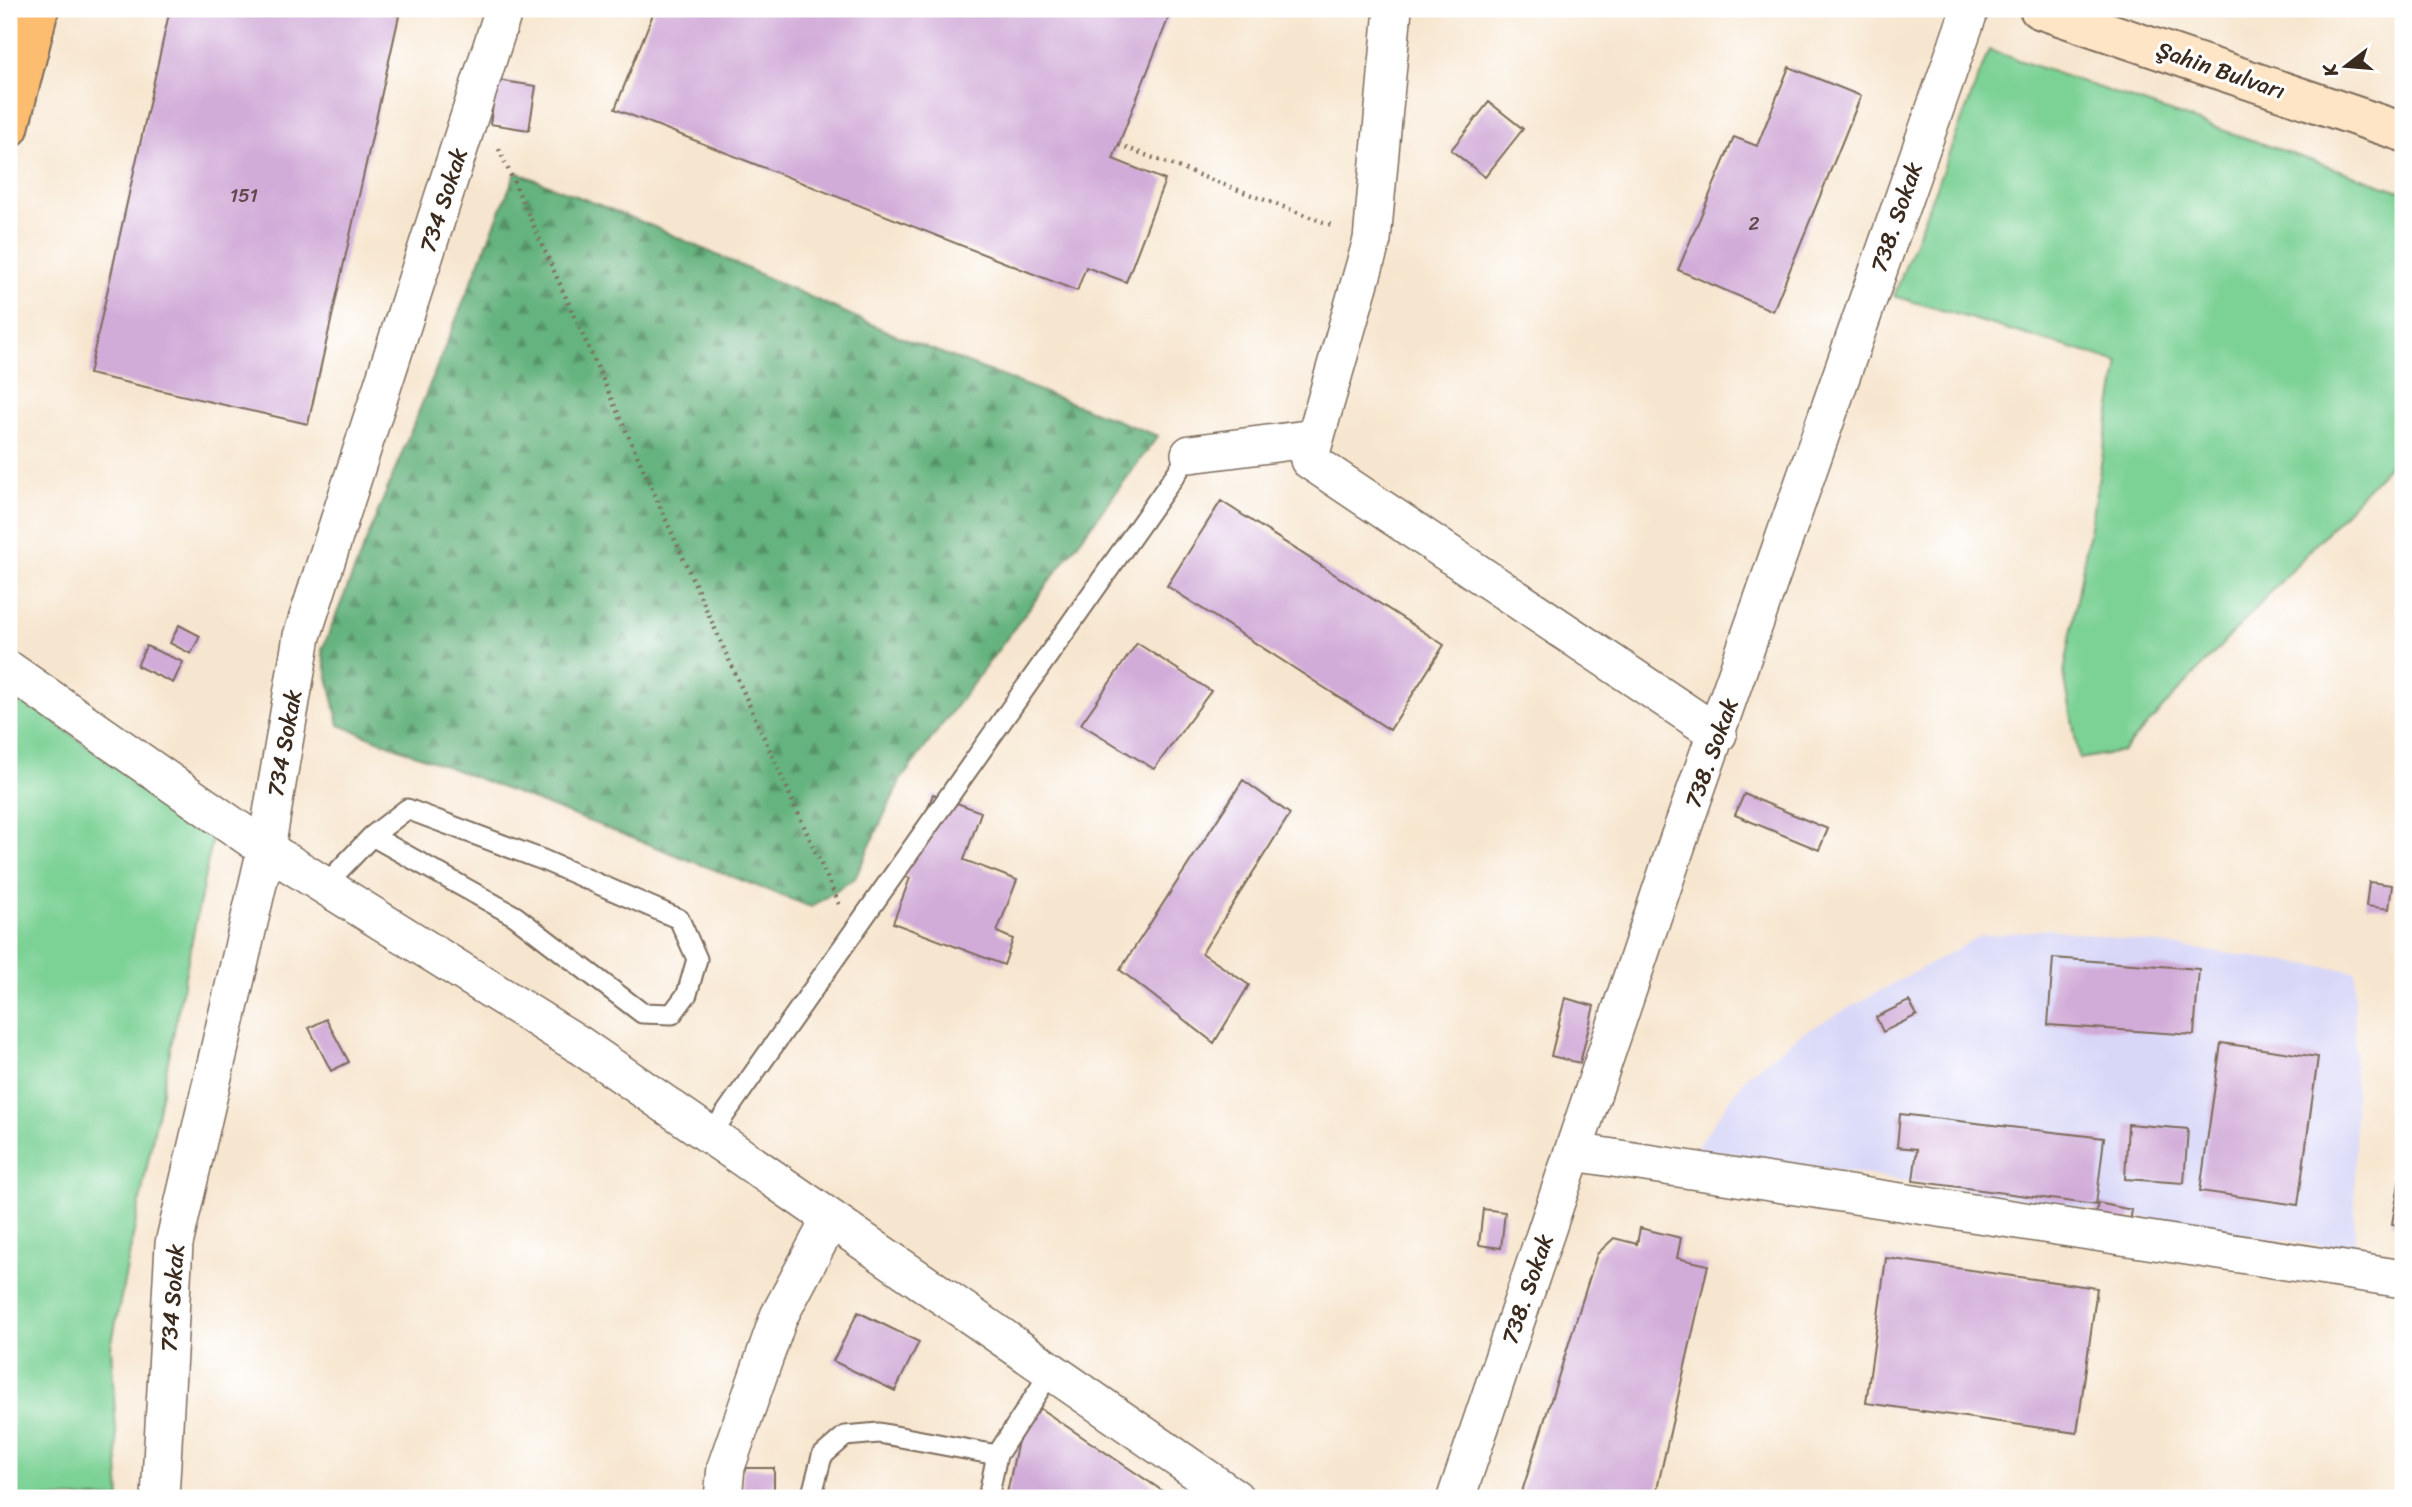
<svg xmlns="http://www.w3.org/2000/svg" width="2412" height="1507" font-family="Sriracha,sans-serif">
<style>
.built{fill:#d8d7f8}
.green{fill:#7cd195;stroke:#5c7e5a;stroke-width:2}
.forest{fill:url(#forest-firs);stroke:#506e4e;stroke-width:2}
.building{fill:#d1acd8}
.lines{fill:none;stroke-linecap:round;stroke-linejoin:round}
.lane-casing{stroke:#7d6c5c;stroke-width:23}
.street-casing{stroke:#7d6c5c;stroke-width:40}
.secondary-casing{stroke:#7d6c5c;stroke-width:42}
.primary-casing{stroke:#7d6c5c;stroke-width:42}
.path{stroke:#7d6c5c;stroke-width:4.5;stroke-dasharray:2 5;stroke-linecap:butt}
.lane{stroke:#fff;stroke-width:19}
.street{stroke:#fff;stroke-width:37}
.secondary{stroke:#fee5c5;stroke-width:38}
.primary{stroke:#fcbd6f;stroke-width:38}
.labels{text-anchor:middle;stroke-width:6;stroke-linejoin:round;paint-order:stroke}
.number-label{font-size:19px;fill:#604a4c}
.street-label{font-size:23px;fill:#3b2a1e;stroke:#fff}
</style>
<defs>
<pattern id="forest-firs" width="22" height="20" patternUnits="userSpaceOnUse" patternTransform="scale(1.75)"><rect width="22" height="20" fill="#65b37e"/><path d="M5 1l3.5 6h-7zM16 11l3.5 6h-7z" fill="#549267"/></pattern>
</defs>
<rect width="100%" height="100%" fill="#fff"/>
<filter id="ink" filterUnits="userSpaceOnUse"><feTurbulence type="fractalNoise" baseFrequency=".0143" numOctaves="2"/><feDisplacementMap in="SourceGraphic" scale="14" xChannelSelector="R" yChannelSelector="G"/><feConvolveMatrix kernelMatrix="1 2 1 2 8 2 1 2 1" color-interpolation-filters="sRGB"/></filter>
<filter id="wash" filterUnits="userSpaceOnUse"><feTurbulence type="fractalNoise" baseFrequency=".00686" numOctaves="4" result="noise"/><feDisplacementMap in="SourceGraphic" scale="28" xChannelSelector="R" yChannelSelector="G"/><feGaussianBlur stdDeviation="1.57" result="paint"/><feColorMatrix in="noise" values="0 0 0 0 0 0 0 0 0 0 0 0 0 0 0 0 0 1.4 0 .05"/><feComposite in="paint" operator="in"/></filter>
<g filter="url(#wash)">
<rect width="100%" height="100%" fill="#f7e6cf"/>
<path class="built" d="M2050 929 2355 971V1251L1696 1148 1747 1076 1799 1035 1981 936Z"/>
<path class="green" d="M1989 50 2403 192V450L2123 751 2079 759 2064 673 2119 362 1894 296Z
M9 690 121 770 214 830 111 1347 120 1498H9Z"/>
<path class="forest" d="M516 172 652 226 902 338 1158 436 900 781 855 878 811 907 339 725 322 650Z"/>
<g id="blocks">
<path class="building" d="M170 9H369L399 16 308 424 89 374Z
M655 9H1158L1170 14 1113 159 1165 180 1126 282 1086 267 1077 291 615 109Z
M1789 67 1861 96 1773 311 1678 270 1734 137 1757 146Z
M497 80 536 86 529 130 490 124Z
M1489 102 1523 129 1485 177 1451 150Z
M1221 501 1444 645 1390 730 1167 586Z
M179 625 200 636 191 654 170 643Z
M1137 643 1211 691 1154 769 1081 724Z
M146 646 183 662 173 683 137 666Z
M1243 780 1290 814 1202 953 1249 985 1214 1043 1120 970Z
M933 794 981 812 964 860 1017 880 997 932 1013 939 1004 965 893 923 910 878 903 876Z
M1744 794 1828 829 1819 850 1735 815Z
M2369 882 2392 885 2389 909 2366 906Z
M2053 958 2199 969 2194 1035 2048 1025Z
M1565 998 1594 1006 1580 1063 1551 1056Z
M1909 1001 1917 1015 1883 1032 1876 1017Z
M326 1019 349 1062 331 1071 309 1028Z
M2221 1043 2318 1057 2298 1205 2200 1191Z
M1900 1114 2104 1138 2096 1205 1913 1181 1917 1149 1897 1147Z
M2128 1124 2188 1129 2184 1183 2125 1179Z
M2402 1165H2403V1226L2392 1224Z
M2098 1203 2132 1210 2128 1234 2093 1228Z
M1483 1209 1505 1212 1501 1248 1479 1245Z
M1640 1228 1681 1238 1677 1258 1708 1265 1655 1498H1520L1597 1254 1614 1238 1637 1244Z
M1886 1258 2097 1288 2077 1433 1866 1403Z
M858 1312 919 1342 895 1391 833 1361Z
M1035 1405 1173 1498H1006L1020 1431Z
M743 1468H774V1498H743Z"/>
</g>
</g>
<g filter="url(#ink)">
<use href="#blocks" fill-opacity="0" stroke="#7d6c5c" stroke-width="2"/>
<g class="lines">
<g class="lane-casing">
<path id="lane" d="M324 886 372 836 407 809 543 860 679 919 697 959 687 994 672 1014 642 1013 515 916 372 836
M709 1137 1190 454
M811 1498 822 1456 845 1436 879 1433 997 1455 1050 1373
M988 1498 997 1455"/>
</g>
<g class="street-casing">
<path id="street" d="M1393 9 1372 240 1309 460 1718 734
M1190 454 1315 438
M9 670 266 849 578 1044 1235 1498
M1574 1152 2403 1279
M160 1498 174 1244 266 849 302 636 504 9
M723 1498 726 1467 779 1316 830 1220
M1456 1498 1678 841 1970 9"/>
</g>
<g class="secondary-casing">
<path id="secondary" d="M2039 9 2403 132"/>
</g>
<g class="primary-casing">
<path id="primary" d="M9 128 39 9"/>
</g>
<path class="path" d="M1119 145 1334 226
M499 149 839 904"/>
<use href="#lane" class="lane"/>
<use href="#street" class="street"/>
<use href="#secondary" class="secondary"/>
<use href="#primary" class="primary"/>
</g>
</g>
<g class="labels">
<g class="number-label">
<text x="244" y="202">151</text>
<text x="1754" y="230">2</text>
</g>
<g class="street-label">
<text transform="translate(2221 70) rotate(19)" y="8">Şahin Bulvarı</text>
<text transform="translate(443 200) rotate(-72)" y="8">734 Sokak</text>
<text transform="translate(1896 217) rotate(-71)" y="8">738. Sokak</text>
<text transform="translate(284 743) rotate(-80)" y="8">734 Sokak</text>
<text transform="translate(1711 753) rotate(-70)" y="8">738. Sokak</text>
<text transform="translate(1527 1289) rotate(-71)" y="8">738. Sokak</text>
<text transform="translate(172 1298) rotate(-86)" y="8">734 Sokak</text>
</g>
</g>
<rect width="2412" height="1507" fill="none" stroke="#fff" stroke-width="35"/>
<g transform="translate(2346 66) rotate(254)" stroke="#ffffff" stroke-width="5" paint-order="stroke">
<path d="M0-5L12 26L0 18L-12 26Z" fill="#3b2a1e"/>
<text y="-10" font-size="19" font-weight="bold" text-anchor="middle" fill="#3b2a1e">K</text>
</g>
</svg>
